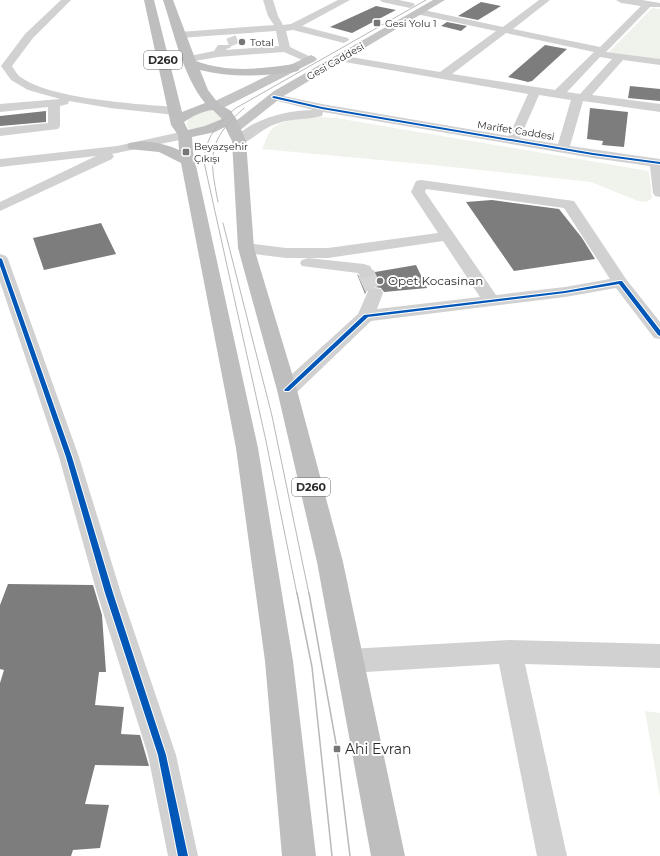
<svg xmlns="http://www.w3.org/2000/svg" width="660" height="856" font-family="Montserrat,sans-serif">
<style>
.green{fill:#f0f3eb}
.building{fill:#7d7d7d}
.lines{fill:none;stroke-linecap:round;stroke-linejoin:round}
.minor-tunnel-far1{stroke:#d5d5d5;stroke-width:10;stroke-dasharray:10 5;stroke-linecap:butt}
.minor-tunnel{stroke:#d5d5d5;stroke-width:17;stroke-dasharray:17 8;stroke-linecap:butt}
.minor{fill:#d1d1d1;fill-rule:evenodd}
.major{fill:#c4c4c4;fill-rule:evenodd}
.highway{fill:#bebebe;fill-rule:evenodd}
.tram-far1{stroke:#b8b8b8;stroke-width:1}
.tram{stroke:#b8b8b8;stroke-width:1.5}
.cycleway-casing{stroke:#fff;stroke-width:2}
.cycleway{fill:#0057b8;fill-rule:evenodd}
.poi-dot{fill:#767676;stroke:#fff;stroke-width:1.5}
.labels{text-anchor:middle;stroke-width:4;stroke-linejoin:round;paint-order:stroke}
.far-poi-label{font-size:10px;fill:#2c2c2c;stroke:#fff;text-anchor:start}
.far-street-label{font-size:10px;fill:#2c2c2c;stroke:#fff}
.shield{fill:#fff;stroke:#6b6b6b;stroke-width:1}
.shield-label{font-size:11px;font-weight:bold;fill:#2c2c2c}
.poi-label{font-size:12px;fill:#2c2c2c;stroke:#fff;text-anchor:start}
.near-poi-label{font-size:14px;fill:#2c2c2c;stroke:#fff;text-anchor:start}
</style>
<rect width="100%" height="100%" fill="#fff"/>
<path class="green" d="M652 8 660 9V60L611 54 609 52Z
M214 109 224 119 223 122 191 130 188 128C183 114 204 111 214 109Z
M320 117 336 118 649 171 652 198 647 202 638 201 591 182 433 165 262 149C265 143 267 134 272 129 281 119 307 118 320 117Z
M645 711 660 713V797Z"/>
<path class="building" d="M481 2 501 6 478 20 458 16Z
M376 6 396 10 352 33 330 27Z
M447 22 467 26 461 31 441 26Z
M545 45 567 49 532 81 528 82 508 77Z
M630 86 660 89V101L628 98Z
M590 108 628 112 624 147 602 145 603 141 587 139Z
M46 111V122L0 126V116Z
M492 200 559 209 582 238 595 259 514 271 466 202Z
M101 223 116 254 44 270 33 238Z
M416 265 427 288 384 292 381 288 375 287 368 288 365 294 357 274 360 277 366 279 373 277 375 272Z
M8 584 93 585 102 615 106 672H99L95 705 124 707 121 734 140 735 149 766 95 765 85 804 109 805 100 848 73 850 71 856H0V683L4 670 0 669V605Z"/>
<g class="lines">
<path class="minor-tunnel-far1" d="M231 37 234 45"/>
<path class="minor-tunnel" d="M366 273 375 293"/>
<path class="minor" d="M61 0H71L33 38 12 66C14 69 16 73 19 76 48 99 137 104 175 107L179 108 181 111 179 114 175 115 110 108 69 101 68 104 60 106V126L58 129 0 136V128L48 123V107L0 112V104L60 99 28 90 11 80 1 66 25 34Z
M263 0H273L278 16 283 25 291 24 338 0H350L302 26 348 38 349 40 344 43 293 30 286 31 290 47 313 58 314 60 313 62 309 63 284 52 218 57 189 62 185 61 184 59 185 57 214 51 218 45H230L231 47 225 50 279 46 276 31 180 38 175 35 180 32 274 25 268 16Z
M380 0H399L413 3 415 5 410 8 382 2Z
M539 0H550L513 29 600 47 641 6 621 3 616 0H642L660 3V7H650L606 52 660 59V65L623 60 592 95 660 104V112L583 101 570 146 660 159V197L655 196 653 193 650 166 593 158 323 112 322 116C302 121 287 117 267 128 257 133 246 146 234 144L233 141C248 119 289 110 313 110L270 99 268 97 270 95 274 94 322 104 509 136 528 94 339 61 334 58 339 55 440 72 496 31 416 14 414 12 416 10 419 9 503 27ZM506 33 594 52 555 90 452 74ZM600 57 612 59 580 94 567 92ZM539 95 571 100 558 144 520 138Z
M185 131 189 132 191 135 189 138 112 154 114 156 112 159 0 211V202L96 156 0 167V159L117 146Z
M421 180 574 201 626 279 660 322V339L654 338 616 288 565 297 371 321 294 395 287 396 280 395 277 390 280 385 358 314 369 289 375 288 381 289 383 293 377 309 480 297 443 241 328 258H286L246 253 241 251 238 248 241 245 246 243 286 248H328L438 233 411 192 416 181ZM426 189 564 208 610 279 565 287 496 295 425 192Z
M0 254 6 256 8 259 79 457 121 593 176 755 198 856H168L148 755 97 593 59 457 0 282Z
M308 258 364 264 370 266 374 273 372 276 366 278 360 276 358 273 302 266 300 263 302 260Z
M509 640 660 644V668L525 664 567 856H537L499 664 349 673 340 669 336 661 340 653 349 649Z"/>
<path class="major" d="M433 0H445L282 97 239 131H229L227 128 274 91Z
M311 55 315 57 317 59 315 61 221 109H211L209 106 211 103Z"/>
<path class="highway" d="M144 0H154L182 112 205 103C183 76 174 33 163 0H173L196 61C228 73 261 69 294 64L298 65 300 68 298 71 294 72C262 76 231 78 200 70L208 90 218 103 231 111 237 120 246 141 254 248 297 390 343 562 405 856H371L317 562 277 390 238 248 232 141 225 127 215 132 192 137 193 152 258 448 293 661 316 856H282L265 661 236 448 181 163 159 152 129 149 127 146 129 143C145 139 164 143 179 150L178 135 171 125ZM213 110 222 119 205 126 188 130 184 122C193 116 202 111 213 110Z"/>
<path class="tram-far1" d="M218 202C209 156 207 141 244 108
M223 223 272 416 309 594
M297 594 266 441 204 162C205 137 218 123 236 108L426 0"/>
<path class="tram" d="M297 593 312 667 332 856
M309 593 337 749 350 856"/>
<g class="cycleway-casing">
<path id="cycleway" d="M274 96 322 107 593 153 660 162V164L593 155 322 109 273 98 272 97Z
M0 258 2 259 72 457 113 593 166 755 188 856H178L158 755 105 593 66 457 0 266Z
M620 281H622L660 330V336L658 335 619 284 565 293 368 317 289 391H285L284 390 364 315 565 291Z"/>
</g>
<use href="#cycleway" class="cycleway"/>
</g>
<g class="poi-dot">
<rect x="373" y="19" width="8" height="8" rx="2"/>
<circle cx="242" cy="42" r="4"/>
<rect x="182" y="148" width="8" height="8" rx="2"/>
<circle cx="380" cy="281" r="4"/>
<rect x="333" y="745" width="8" height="8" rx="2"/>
</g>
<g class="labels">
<g class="far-poi-label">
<text x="385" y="27">Gesi Yolu 1</text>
<text x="250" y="46">Total</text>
<text x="194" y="150">Beyazşehir<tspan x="194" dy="12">Çıkışı</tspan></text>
</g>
<g class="far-street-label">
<text transform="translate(335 61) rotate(-30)" y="4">Gesi Caddesi</text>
<text transform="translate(516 130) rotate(9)" y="4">Marifet Caddesi</text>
</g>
<g class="shield">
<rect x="144" y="51" width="38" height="18" rx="3"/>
<rect x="292" y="478" width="38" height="18" rx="3"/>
</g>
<g class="shield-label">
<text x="163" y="64">D260</text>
<text x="311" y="491">D260</text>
</g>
<g class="poi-label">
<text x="388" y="285">Opet Kocasinan</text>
</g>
<g class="near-poi-label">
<text x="345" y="754">Ahi Evran</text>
</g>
</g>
</svg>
